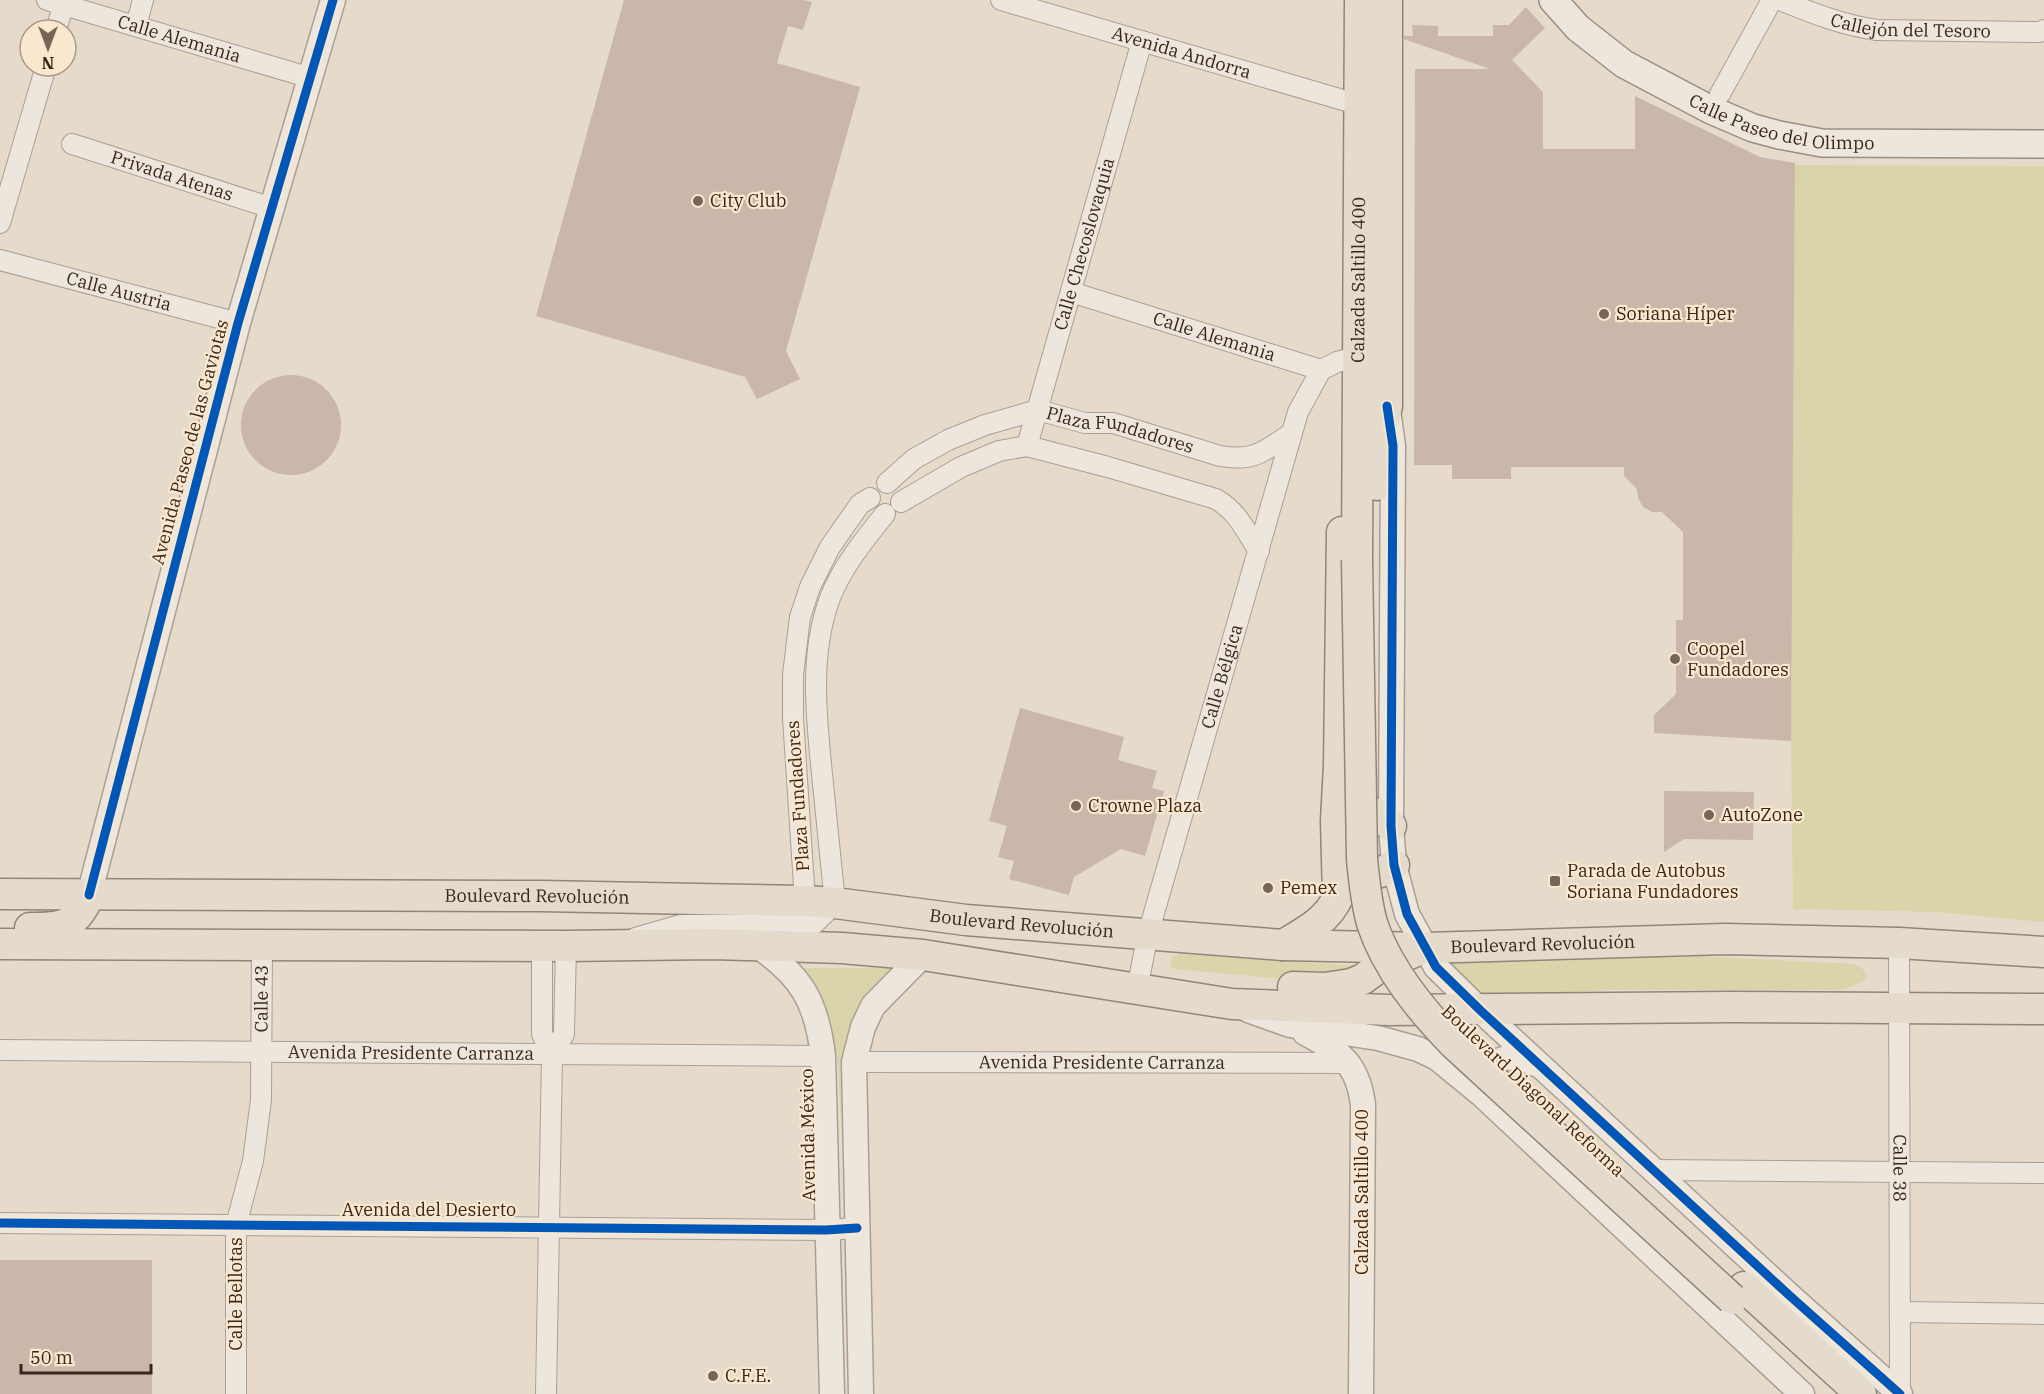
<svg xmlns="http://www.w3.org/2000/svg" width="2044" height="1394" font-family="'IBM Plex Serif',serif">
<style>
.green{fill:#dad4ab}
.building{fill:#cab7aa}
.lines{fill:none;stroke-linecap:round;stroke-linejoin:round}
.minor-casing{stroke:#ab9f94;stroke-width:22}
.tertiary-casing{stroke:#ab9f94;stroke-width:27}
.secondary-casing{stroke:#9a8e83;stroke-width:30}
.primary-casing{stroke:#90857a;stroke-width:33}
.minor{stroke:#ede6dd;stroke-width:20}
.tertiary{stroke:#ede6dd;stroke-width:24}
.secondary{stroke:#ede6dd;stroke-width:27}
.primary{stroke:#e5dbcd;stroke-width:30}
.primary-bridge-casing{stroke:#90857a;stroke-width:33;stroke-linecap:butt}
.primary-bridge{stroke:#e5dbcd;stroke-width:30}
.cycleway-casing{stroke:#f9e7ce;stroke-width:13}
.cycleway{stroke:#0057b8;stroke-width:9}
.poi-dot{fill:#766558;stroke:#f9e7ce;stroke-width:2}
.labels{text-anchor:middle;stroke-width:4.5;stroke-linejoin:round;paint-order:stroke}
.street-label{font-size:18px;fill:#3a261b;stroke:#f9e7ce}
.poi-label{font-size:18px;fill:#3a261b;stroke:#f9e7ce;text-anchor:start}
</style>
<rect width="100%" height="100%" fill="#e6daca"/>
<path class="green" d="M1795 165 2044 166V922L1936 912 1793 909 1791 741Z
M1180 954 1345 965 1354 966 1357 969 1314 982 1175 969 1170 967 1173 957Z
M1696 956 1854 964 1863 969 1866 976 1863 982 1841 990H1610L1482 997 1440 962Z
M803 968H892L857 1022 845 1055 842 1139 837 1055 828 1021Z"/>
<path class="building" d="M624 0H803L812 2 803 30 788 26 777 63 860 87 786 351 800 379 757 399 745 377 536 316Z
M1526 7 1545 28 1512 60 1543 92V149H1635V96L1760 157 1795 163 1791 741 1654 733V715L1676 694V620H1683V532L1662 512H1652L1643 507 1638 498 1637 489 1624 476V467H1511V479H1452V465H1414L1415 69H1490L1404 39V36H1413L1412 25 1438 26V36H1493V25H1509Z
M241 425a50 50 0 1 1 100 0a50 50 0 1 1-100 0Z
M1020 708 1124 737 1118 760 1157 771 1152 788 1164 791 1145 856 1121 849 1074 877 1069 895 1009 879 1014 861 998 857 1007 826 989 821Z
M1664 791 1754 792 1753 840 1684 839 1664 852Z
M0 1260H152V1394H0Z"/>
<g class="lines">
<g class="minor-casing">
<g id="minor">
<path id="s1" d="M47 0 311 78"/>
<path id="s2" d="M1001 0 1360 105"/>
<path id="s3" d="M1780 0C1812 13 1842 25 1877 30L2039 32 2044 30"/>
<path d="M136 26 143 0"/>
<path d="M56 30 65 0"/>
<path d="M1720 94 1772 0"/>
<path id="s4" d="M72 144 272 208"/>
<path d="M0 223 46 66"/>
<path id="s5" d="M0 260 238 323"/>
<path id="s6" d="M1071 292 1321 370 1337 362 1357 357"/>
<path id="s7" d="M1027 446 1142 41"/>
<path id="s8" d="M887 483 914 459 948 440 985 425 1038 410 1085 423H1113L1220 456C1255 462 1264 451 1292 433"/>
<path d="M901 502 961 467 999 451 1027 446 1108 467 1216 499C1238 512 1245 530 1259 551"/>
<path d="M805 901 793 718V675L800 617 810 587 830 547 860 504 870 498"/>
<path d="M635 938 680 925 814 924 835 903C831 863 827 824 823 784 817 723 808 657 830 598 842 567 864 540 885 514"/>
<path id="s9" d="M1899 943 1900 1394"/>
<path d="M542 946V1034L552 1055 546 1394"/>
<path id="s10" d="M1137 989 1148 934 1298 412 1321 370"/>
<path id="s11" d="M0 1050 823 1056"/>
<path d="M552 1055 564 1034 566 946"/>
<path id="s12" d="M854 1062 1349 1063"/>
<path d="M1654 1170 2044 1173"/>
<path d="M0 1223 826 1230 857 1228"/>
<path d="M1900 1312 2044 1314"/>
<path id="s13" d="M236 1394V1225L253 1161 261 1100 262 945"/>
</g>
</g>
<g class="tertiary-casing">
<path id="tertiary" d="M1389 417 1393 446 1391 826 1394 865 1407 914 1436 967 1480 1010 1790 1296 1900 1394
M89 895 238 323 333 0
M756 945C801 975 817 1002 823 1056L832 1394
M1248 1010 1290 1025 1378 1038 1418 1049 1437 1058 1481 1094 1802 1394
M1305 1033C1340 1052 1358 1063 1363 1105L1361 1394
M1481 1089C1485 1058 1510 1051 1535 1064
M861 1394 854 1062 863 1027 873 1006 923 955"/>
</g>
<g class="secondary-casing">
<g id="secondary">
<path id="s14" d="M1553 0 1578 28 1624 64 1711 110 1753 128 1779 135 1822 143 2044 144"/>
</g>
</g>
<g class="primary-casing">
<g id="primary">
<path d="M1377 485V449L1387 406V0"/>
<path id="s15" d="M1357 560 1360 0"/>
<path d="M1340 818C1357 802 1377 811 1391 826"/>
<path d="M1342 864C1356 880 1378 876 1394 865"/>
<path id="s16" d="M0 894 541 896 805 901 835 903 966 920 1283 945 1425 948 1725 939 1899 943 2044 952"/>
<path d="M30 928C62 928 76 927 89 895"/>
<path d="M0 944 566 946 712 944 842 948 923 955 1232 1004 1389 1010 1731 1007 2044 1009"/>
<path d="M1283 945C1305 932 1327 921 1338 897L1336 821 1339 765 1342 532"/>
<path d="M1293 987 1325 988 1351 984 1363 979 1382 965 1414 952"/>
<path d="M1744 1287 1861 1394"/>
</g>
</g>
<use href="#minor" class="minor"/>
<use href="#tertiary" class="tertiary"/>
<use href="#secondary" class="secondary"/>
<use href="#primary" class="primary"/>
<g class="primary-bridge-casing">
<path id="primary-bridge" d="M1357 560 1362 859C1364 880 1366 902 1372 923 1387 969 1421 1010 1454 1044L1732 1299"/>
</g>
<use href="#primary-bridge" class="primary-bridge"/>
<g class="cycleway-casing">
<path id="cycleway" d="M1387 406 1393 446 1391 826 1394 865 1407 914 1436 967 1480 1010 1790 1296 1900 1394
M89 895 238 323 333 0
M0 1223 826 1230 857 1228"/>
</g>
<use href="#cycleway" class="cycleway"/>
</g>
<g class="poi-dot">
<circle cx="698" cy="201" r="6"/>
<circle cx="1604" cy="314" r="6"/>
<circle cx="1675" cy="659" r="6"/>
<circle cx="1076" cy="806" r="6"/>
<circle cx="1709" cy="815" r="6"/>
<rect x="1549" y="875" width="12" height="12" rx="3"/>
<circle cx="1268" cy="888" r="6"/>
<circle cx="713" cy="1376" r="6"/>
</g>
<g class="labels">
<g class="street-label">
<text dy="6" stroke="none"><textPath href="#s3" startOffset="135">Callejón del Tesoro</textPath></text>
<text dy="6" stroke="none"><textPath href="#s1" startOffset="138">Calle Alemania</textPath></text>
<text dy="6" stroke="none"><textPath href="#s2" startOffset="188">Avenida Andorra</textPath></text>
<text dy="6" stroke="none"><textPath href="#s14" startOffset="267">Calle Paseo del Olimpo</textPath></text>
<text dy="6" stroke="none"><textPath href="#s4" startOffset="105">Privada Atenas</textPath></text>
<text dy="6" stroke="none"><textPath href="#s7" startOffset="210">Calle Checoslovaquia</textPath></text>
<text dy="6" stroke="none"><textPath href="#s15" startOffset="280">Calzada Saltillo 400</textPath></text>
<text dy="6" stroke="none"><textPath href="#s5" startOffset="123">Calle Austria</textPath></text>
<text dy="6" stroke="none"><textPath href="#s6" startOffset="150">Calle Alemania</textPath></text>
<text dy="6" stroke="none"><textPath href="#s8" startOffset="255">Plaza Fundadores</textPath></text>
<text transform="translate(190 442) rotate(-75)" y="6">Avenida Paseo de las Gaviotas</text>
<text dy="6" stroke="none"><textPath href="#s10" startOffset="324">Calle Bélgica</textPath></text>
<text transform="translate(798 796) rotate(-94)" y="6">Plaza Fundadores</text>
<text dy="6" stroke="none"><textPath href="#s16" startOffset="537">Boulevard Revolución</textPath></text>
<text dy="6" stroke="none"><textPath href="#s16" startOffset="1023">Boulevard Revolución</textPath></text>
<text dy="6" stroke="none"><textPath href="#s16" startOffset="1545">Boulevard Revolución</textPath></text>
<text dy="6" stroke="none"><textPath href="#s13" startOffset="398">Calle 43</textPath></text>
<text dy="6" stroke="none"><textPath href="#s11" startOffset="411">Avenida Presidente Carranza</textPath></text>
<text dy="6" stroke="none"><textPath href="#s12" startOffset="248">Avenida Presidente Carranza</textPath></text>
<text transform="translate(1533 1091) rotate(43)" y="6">Boulevard Diagonal Reforma</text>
<text transform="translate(808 1135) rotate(-91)" y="6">Avenida México</text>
<text dy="6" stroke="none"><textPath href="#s9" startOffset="225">Calle 38</textPath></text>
<text transform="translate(1362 1192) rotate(-90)" y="6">Calzada Saltillo 400</text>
<text x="429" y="1216">Avenida del Desierto</text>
<text transform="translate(236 1294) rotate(-90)" y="6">Calle Bellotas</text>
</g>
<g class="poi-label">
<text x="710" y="207">City Club</text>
<text x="1616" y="320">Soriana Híper</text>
<text x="1687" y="655">Coopel<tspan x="1687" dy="21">Fundadores</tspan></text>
<text x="1088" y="812">Crowne Plaza</text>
<text x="1721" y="821">AutoZone</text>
<text x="1567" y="877">Parada de Autobus<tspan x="1567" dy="21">Soriana Fundadores</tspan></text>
<text x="1280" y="894">Pemex</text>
<text x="725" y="1382">C.F.E.</text>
</g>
</g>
<g transform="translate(48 48) rotate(180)"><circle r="28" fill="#f9e7ce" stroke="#ad9a86" stroke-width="1.5"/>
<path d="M0-4.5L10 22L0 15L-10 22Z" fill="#766558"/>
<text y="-9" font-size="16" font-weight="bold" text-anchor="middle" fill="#3a261b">N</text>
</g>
<path d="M21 1364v9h130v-9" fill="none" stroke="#3a261b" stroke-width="3"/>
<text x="30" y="1364" font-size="18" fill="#3a261b" stroke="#f9e7ce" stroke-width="4.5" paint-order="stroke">50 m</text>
</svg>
